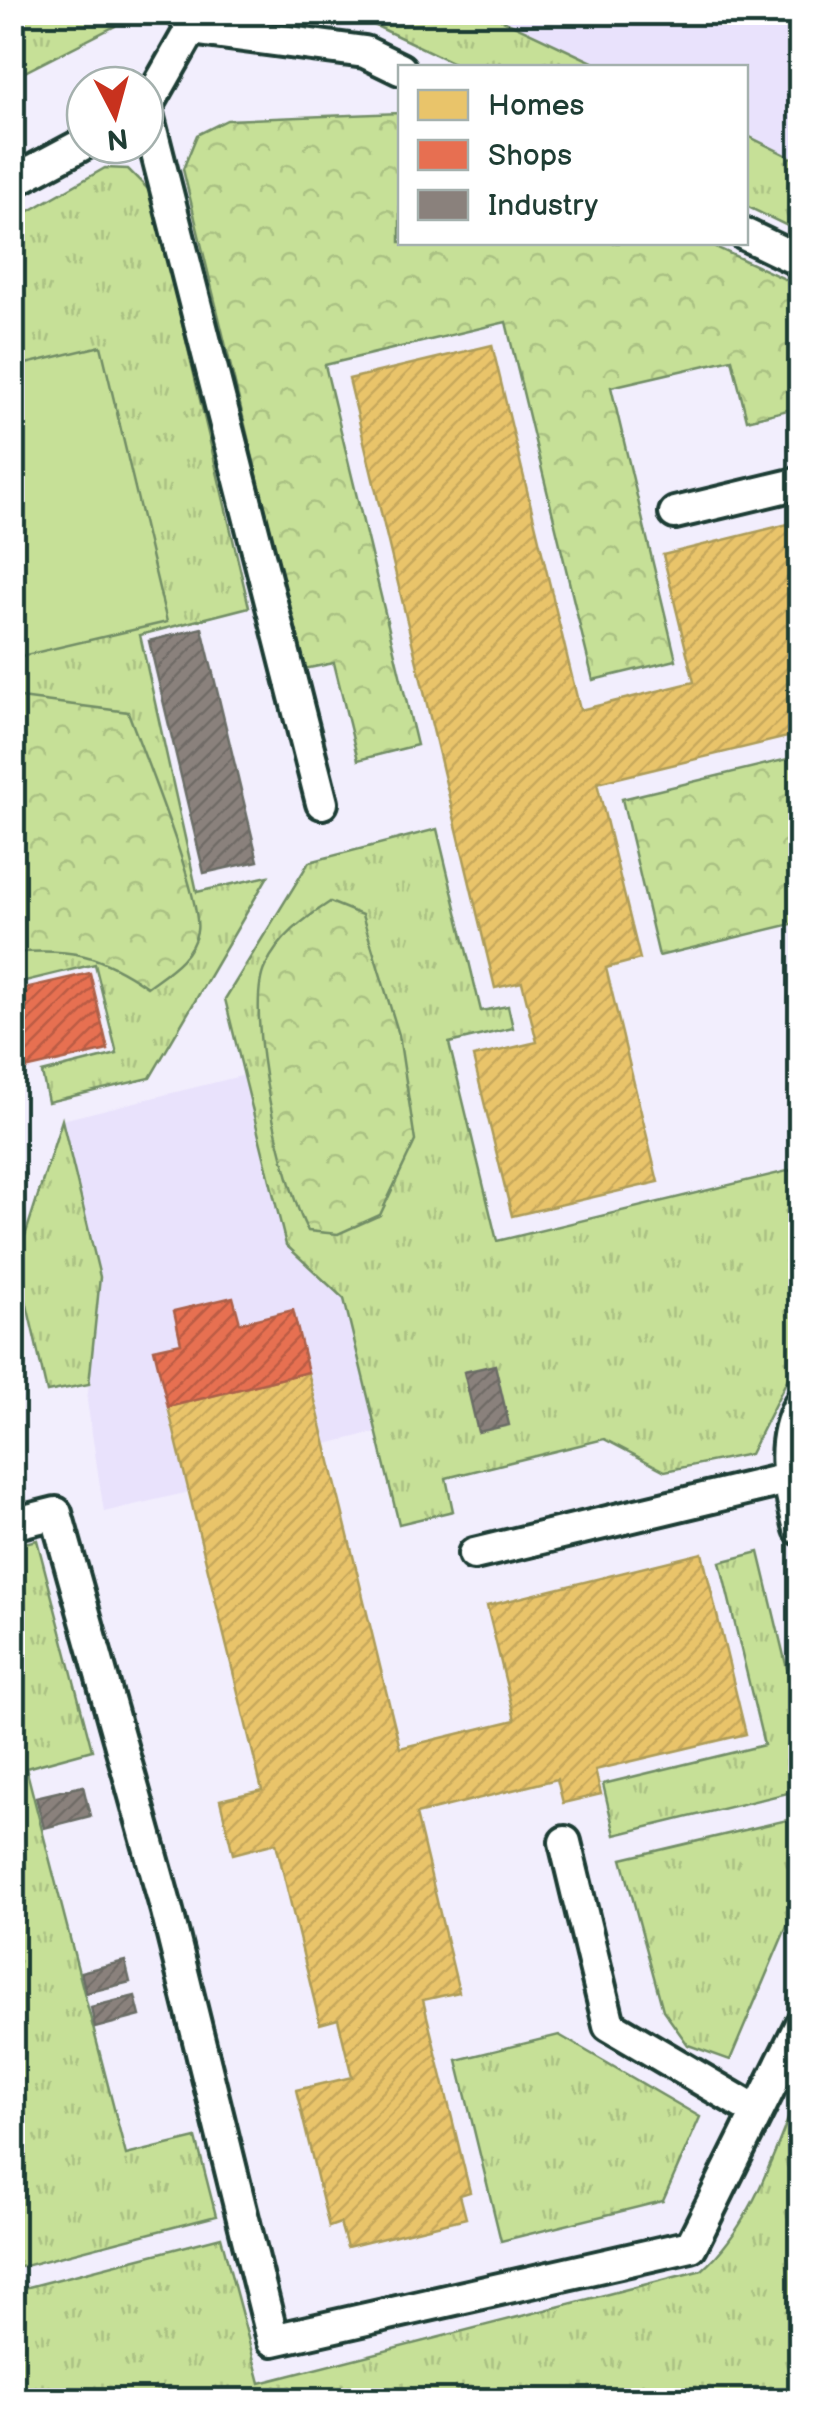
<svg xmlns="http://www.w3.org/2000/svg" width="813" height="2413" font-family="'Balsamiq Sans',sans-serif">
<style>
.built{fill:#e9e2fc}
.grass{fill:url(#grass-tufts);stroke:#728e66;stroke-width:2.5}
.forest{fill:url(#forest-crowns);stroke:#728e66;stroke-width:2.5}
.park{fill:#c6e097;stroke:#728e66;stroke-width:2.5}
.homes{fill:url(#homes-hatch);stroke:#ac9c5a;stroke-width:2.5}
.shops{fill:url(#shops-hatch);stroke:#ab6048;stroke-width:2.5}
.industry{fill:url(#industry-hatch);stroke:#6a6d66;stroke-width:2.5}
.lines{fill:none;stroke-linecap:round;stroke-linejoin:round}
.lane-casing{stroke:#1f3d34;stroke-width:38}
.lane{stroke:#fff;stroke-width:30}
</style>
<defs>
<pattern id="grass-tufts" width="24" height="20" patternUnits="userSpaceOnUse" patternTransform="scale(2.5)"><rect width="24" height="20" fill="#c6e097"/><path d="M3 7l-1-3M5 7V3M7 7l1-3M15 17l-1-3M17 17v-4M19 17l1-3" fill="none" stroke="#aac183"/></pattern>
<pattern id="forest-crowns" width="20" height="18" patternUnits="userSpaceOnUse" patternTransform="scale(2.5)"><rect width="20" height="18" fill="#c6e097"/><path d="M2 6a3 3 0 1 1 6 0M12 15a3 3 0 1 1 6 0" fill="none" stroke="#aac183"/></pattern>
<pattern id="homes-hatch" width="6" height="6" patternUnits="userSpaceOnUse" patternTransform="scale(2.5)"><rect width="6" height="6" fill="#e9c46a"/><path d="M-1 1l2-2M0 6l6-6M5 7l2-2" fill="none" stroke="#c7a95c"/></pattern>
<pattern id="shops-hatch" width="6" height="6" patternUnits="userSpaceOnUse" patternTransform="scale(2.5)"><rect width="6" height="6" fill="#e76f51"/><path d="M-1 1l2-2M0 6l6-6M5 7l2-2" fill="none" stroke="#bb5c44"/></pattern>
<pattern id="industry-hatch" width="6" height="6" patternUnits="userSpaceOnUse" patternTransform="scale(2.5)"><rect width="6" height="6" fill="#8a817c"/><path d="M-1 1l2-2M0 6l6-6M5 7l2-2" fill="none" stroke="#706b66"/></pattern>
</defs>
<rect width="100%" height="100%" fill="#f2eefd"/>
<filter id="ink" filterUnits="userSpaceOnUse"><feTurbulence type="fractalNoise" baseFrequency=".01" numOctaves="2"/><feDisplacementMap in="SourceGraphic" scale="20" xChannelSelector="R" yChannelSelector="G"/><feConvolveMatrix kernelMatrix="1 2 1 2 8 2 1 2 1" color-interpolation-filters="sRGB"/></filter>
<g filter="url(#ink)">
<path class="built" d="M488 13H800V162L746 135V68L603 67Z
M245 1075 286 1245 344 1299 376 1432 326 1444 293 1310 240 1323 233 1297 174 1311 181 1343 155 1349 189 1492 104 1512 87 1401 100 1277 62 1120Z"/>
<path class="grass" d="M13 12 113 13 115 26 13 78Z
M349 13H488L603 67H462Z
M746 135 800 162V232L746 206Z
M105 168 128 169 151 192 249 607 140 635 197 892 268 876 150 1078 48 1102 42 1073 117 1054 95 964 13 984 12 221Z
M437 829 481 1011 508 1006 513 1028 449 1043 497 1241 800 1168V1354L750 1454 665 1471 604 1439 446 1478 453 1511 399 1524 344 1299 286 1245 225 999 309 862Z
M62 1120 100 1277 89 1384 47 1392 17 1261Z
M37 1540 92 1750 26 1768 126 2155 196 2138 216 2216 13 2269 12 2053 22 2051 12 2014V1546Z
M759 1552 800 1723V1790L615 1835 603 1784 764 1745 720 1562Z
M800 1817V1895L730 2060 688 2045 663 2010 622 1859Z
M559 2035 700 2117 663 2201 501 2241 457 2060Z
M800 2089V2400H22L13 2363V2291L221 2237 260 2383 702 2270C754 2224 774 2151 800 2089Z"/>
<path class="forest" d="M400 113V242L707 243 800 286V407L747 420 732 359 611 387 676 660 593 680 506 322 325 365 417 745 358 760 334 663 304 669 183 169 197 135 227 120Z
M13 697 128 712C142 750 203 900 197 931 192 958 167 972 147 987 100 954 70 948 13 953Z
M800 756V922L659 956 622 799Z
M330 902 362 915 399 1035 415 1141 380 1215 338 1234 308 1231C284 1188 243 1011 265 967 279 937 304 919 330 902Z"/>
<path class="park" d="M101 346 167 622 13 658V367Z"/>
<path class="homes" d="M492 345 580 710 694 682 663 555 800 521V734L597 783 640 959 606 968 658 1182 512 1216 473 1057 537 1042 522 982 495 988 349 379Z
M308 1372 400 1748 515 1720 487 1606 702 1553 746 1734 595 1770 601 1794 563 1803 557 1779 416 1814 459 1992 423 2000 470 2192 460 2195 466 2218 347 2247 340 2223 329 2227 296 2090 352 2077 338 2019 320 2024 276 1843 233 1854 220 1800 262 1790 168 1407Z"/>
<path class="shops" d="M90 973 108 1050 12 1072V991Z
M233 1297 240 1323 293 1310 308 1372 168 1407 154 1349 181 1343 174 1311Z"/>
<path class="industry" d="M202 628 258 861 204 873 149 641Z
M495 1365 509 1425 478 1432 464 1372Z
M83 1786 90 1816 44 1828 36 1797Z
M125 1961 130 1982 86 1993 81 1972Z
M135 1996 140 2016 95 2028 91 2007Z"/>
<g class="lines">
<g class="lane-casing">
<path id="lane" d="M191 29 365 52 400 69
M145 110 191 29 183 13
M146 110 322 803
M12 182 85 143
M746 235 800 261
M675 513 800 483
M800 1404C778 1444 789 1487 800 1529
M12 1524 56 1513 167 1911 273 2340 691 2246 800 2026
M474 1554 787 1479
M565 1842 609 2025 757 2112"/>
</g>
<use href="#lane" class="lane"/>
</g>
</g>
<rect width="813" height="2413" fill="none" stroke="#fff" stroke-width="50"/>
<rect x="25" y="25" width="763" height="2363" fill="none" stroke="#1f3d34" stroke-width="4" filter="url(#ink)"/>
<rect x="398" y="65" width="350" height="180" fill="#ffffff" stroke="#a5b1ae" stroke-width="2.5"/>
<rect x="418" y="90" width="50" height="30" fill="#e9c46a" stroke="#a5b1ae" stroke-width="2.5"/>
<text x="488" y="115" font-size="30" fill="#1f3d34">Homes</text>
<rect x="418" y="140" width="50" height="30" fill="#e76f51" stroke="#a5b1ae" stroke-width="2.5"/>
<text x="488" y="165" font-size="30" fill="#1f3d34">Shops</text>
<rect x="418" y="190" width="50" height="30" fill="#8a817c" stroke="#a5b1ae" stroke-width="2.5"/>
<text x="488" y="215" font-size="30" fill="#1f3d34">Industry</text>
<g transform="translate(115 115) rotate(174)"><circle r="48" fill="#ffffff" stroke="#a5b1ae" stroke-width="2.5"/>
<path d="M0-8L18 38L0 25L-18 38Z" fill="#c8321e"/>
<text y="-15" font-size="28" font-weight="bold" text-anchor="middle" fill="#1f3d34">N</text>
</g>
</svg>
